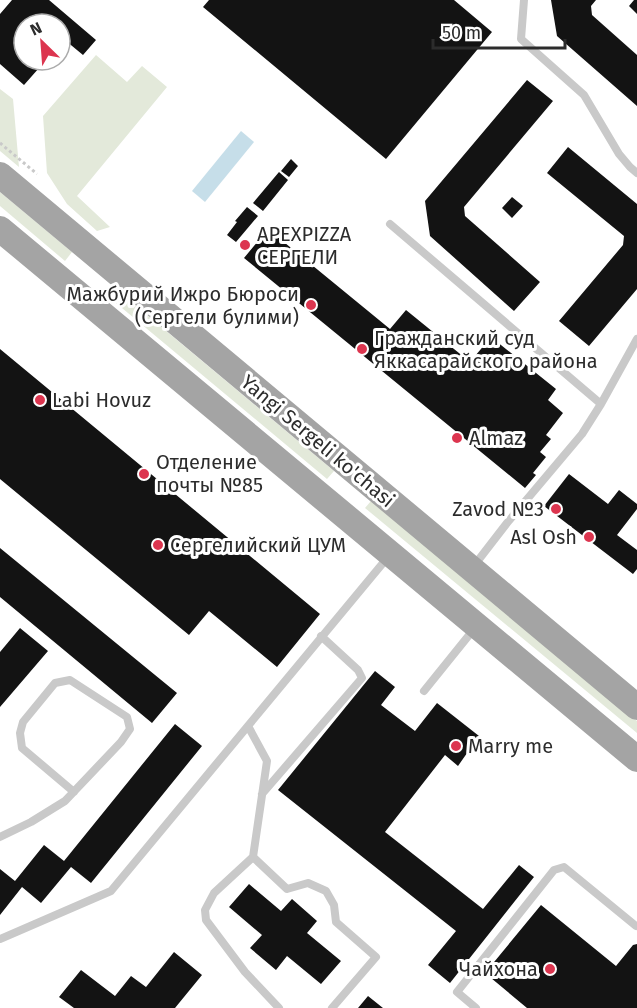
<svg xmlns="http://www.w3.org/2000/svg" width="637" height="1008" font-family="'Fira Sans',sans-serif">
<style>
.green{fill:#e3e9da}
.water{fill:#c6dee9}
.building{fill:#131313}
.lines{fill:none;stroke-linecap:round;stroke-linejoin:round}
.path{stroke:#c9c9c9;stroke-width:3;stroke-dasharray:3 3;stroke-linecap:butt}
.service{stroke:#c9c9c9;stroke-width:8}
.primary{stroke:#a4a4a4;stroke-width:26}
.poi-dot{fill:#dc354f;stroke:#fff;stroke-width:2}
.labels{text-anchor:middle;stroke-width:6;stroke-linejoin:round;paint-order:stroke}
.poi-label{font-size:20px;fill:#2c2c2c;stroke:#fff;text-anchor:start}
.street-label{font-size:20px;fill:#2c2c2c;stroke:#fff}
</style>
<rect width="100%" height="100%" fill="#fff"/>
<path class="green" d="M96 55 127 82 142 66 167 87 77 196 110 227 97 231 67 204 47 173 43 116Z
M0 89 13 99 19 167 0 151Z
M0 192 72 252 65 261 0 206Z
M111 285 334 471 327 479 104 293Z
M371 501 637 721V733L365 508Z"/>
<path class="water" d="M241 131 254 142 205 202 192 191Z"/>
<path class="building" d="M12 0H49L96 40 83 55 60 36V24H45L43 22 42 24H24V45L19 51 24 55V60H29L39 68 24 85 0 64V14Z
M209 0H454L492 32 386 159 203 7Z
M551 0H596L591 6 592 15 637 55V106L557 36Z
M634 0H637V14L629 6Z
M527 80 553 101 464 207 465 216 540 282 514 311 430 236 425 201Z
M568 147 637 204V289L589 346 559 321 623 245 624 236 547 173Z
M291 159 298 166 289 177 281 171Z
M279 172 288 180 263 211 253 203Z
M512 197 523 206 512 218 502 208Z
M247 207 258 216 236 242 227 235 237 222 235 221Z
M268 229 390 329 406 310 470 362 491 337 556 389 548 400 563 413 546 435 551 439 540 452 546 457 533 473 536 475 525 488 244 258Z
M0 349 320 614 277 667 209 611 189 635 0 479Z
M569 474 608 504 619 490 637 504V509L617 535 637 550V569L633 574 544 506Z
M0 548 177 693 152 723 0 597Z
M20 628 48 651 0 707V652Z
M375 671 395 687 381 705 415 731 437 703 479 736 458 766 445 755 385 832 483 909 519 865 534 877 450 983 428 965 456 931 278 790Z
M175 724 202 746 91 883 71 867 41 903 22 887 0 915V869L15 881 44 845 64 861Z
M249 884 281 911 292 899 317 921 307 933 341 961 321 984 287 956 276 970 250 948 262 935 229 907Z
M541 905 616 966 633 945 637 944V1008H527L485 973Z
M174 952 202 975 175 1008H74L59 997 81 970 115 996 131 976 146 987Z
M368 996 383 1008H358Z"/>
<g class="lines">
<path class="path" d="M0 143 37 174"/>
<path class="service" d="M524 0 521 39 584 95 619 154 630 167 637 173
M390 224 601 404
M473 567 507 523 582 434 601 404 637 339
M424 691 474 629
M248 726 267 761 253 857 287 889 308 883 326 891 334 905 336 922 376 957 332 1008
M262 794 362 678 358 670 321 636
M0 837 31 822 65 801 121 742 130 729 127 717 70 680 55 683 23 722 20 733 22 748 74 792
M253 857 214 893 205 910 206 920 245 972 279 1008
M0 939 111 891 388 557
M476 1008 457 992 554 870 564 867 636 926"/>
<path class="primary" d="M0 175 637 707
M0 229 637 759"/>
</g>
<g class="poi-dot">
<circle cx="245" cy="245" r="6"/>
<circle cx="311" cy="305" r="6"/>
<circle cx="362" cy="349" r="6"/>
<circle cx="40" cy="400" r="6"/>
<circle cx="457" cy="438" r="6"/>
<circle cx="144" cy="474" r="6"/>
<circle cx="556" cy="509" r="6"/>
<circle cx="589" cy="537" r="6"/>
<circle cx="158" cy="545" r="6"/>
<circle cx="456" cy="746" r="6"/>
<circle cx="550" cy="969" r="6"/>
</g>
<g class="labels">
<g class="poi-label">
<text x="257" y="241">APEXPIZZA<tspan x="257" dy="23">СЕРГЕЛИ</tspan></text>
<text x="299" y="301" text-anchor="end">Мажбурий Ижро Бюроси<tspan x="299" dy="23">(Сергели булими)</tspan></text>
<text x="374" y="345">Гражданский суд<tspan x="374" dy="23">Яккасарайского района</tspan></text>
<text x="52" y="407">Labi Hovuz</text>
<text x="469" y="445">Almaz</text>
<text x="156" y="469">Отделение<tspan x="156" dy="23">почты №85</tspan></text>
<text x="544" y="516" text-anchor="end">Zavod №3</text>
<text x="577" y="544" text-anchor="end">Asl Osh</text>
<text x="170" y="552">Сергелийский ЦУМ</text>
<text x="468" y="753">Marry me</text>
<text x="538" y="976" text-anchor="end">Чайхона</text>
</g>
<g class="street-label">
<text transform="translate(318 441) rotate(40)" y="7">Yangi Sergeli ko'chasi</text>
</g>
</g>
<g transform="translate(42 42) rotate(335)"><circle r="28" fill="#ffffff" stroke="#ababab" stroke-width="1.5"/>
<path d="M0-4.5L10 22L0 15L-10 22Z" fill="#dc354f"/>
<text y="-9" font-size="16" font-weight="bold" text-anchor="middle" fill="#2c2c2c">N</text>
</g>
<path d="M433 39v9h132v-9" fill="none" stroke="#2c2c2c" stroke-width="3"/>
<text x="442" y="39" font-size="18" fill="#2c2c2c" stroke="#ffffff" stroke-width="4.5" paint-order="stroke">50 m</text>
</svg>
